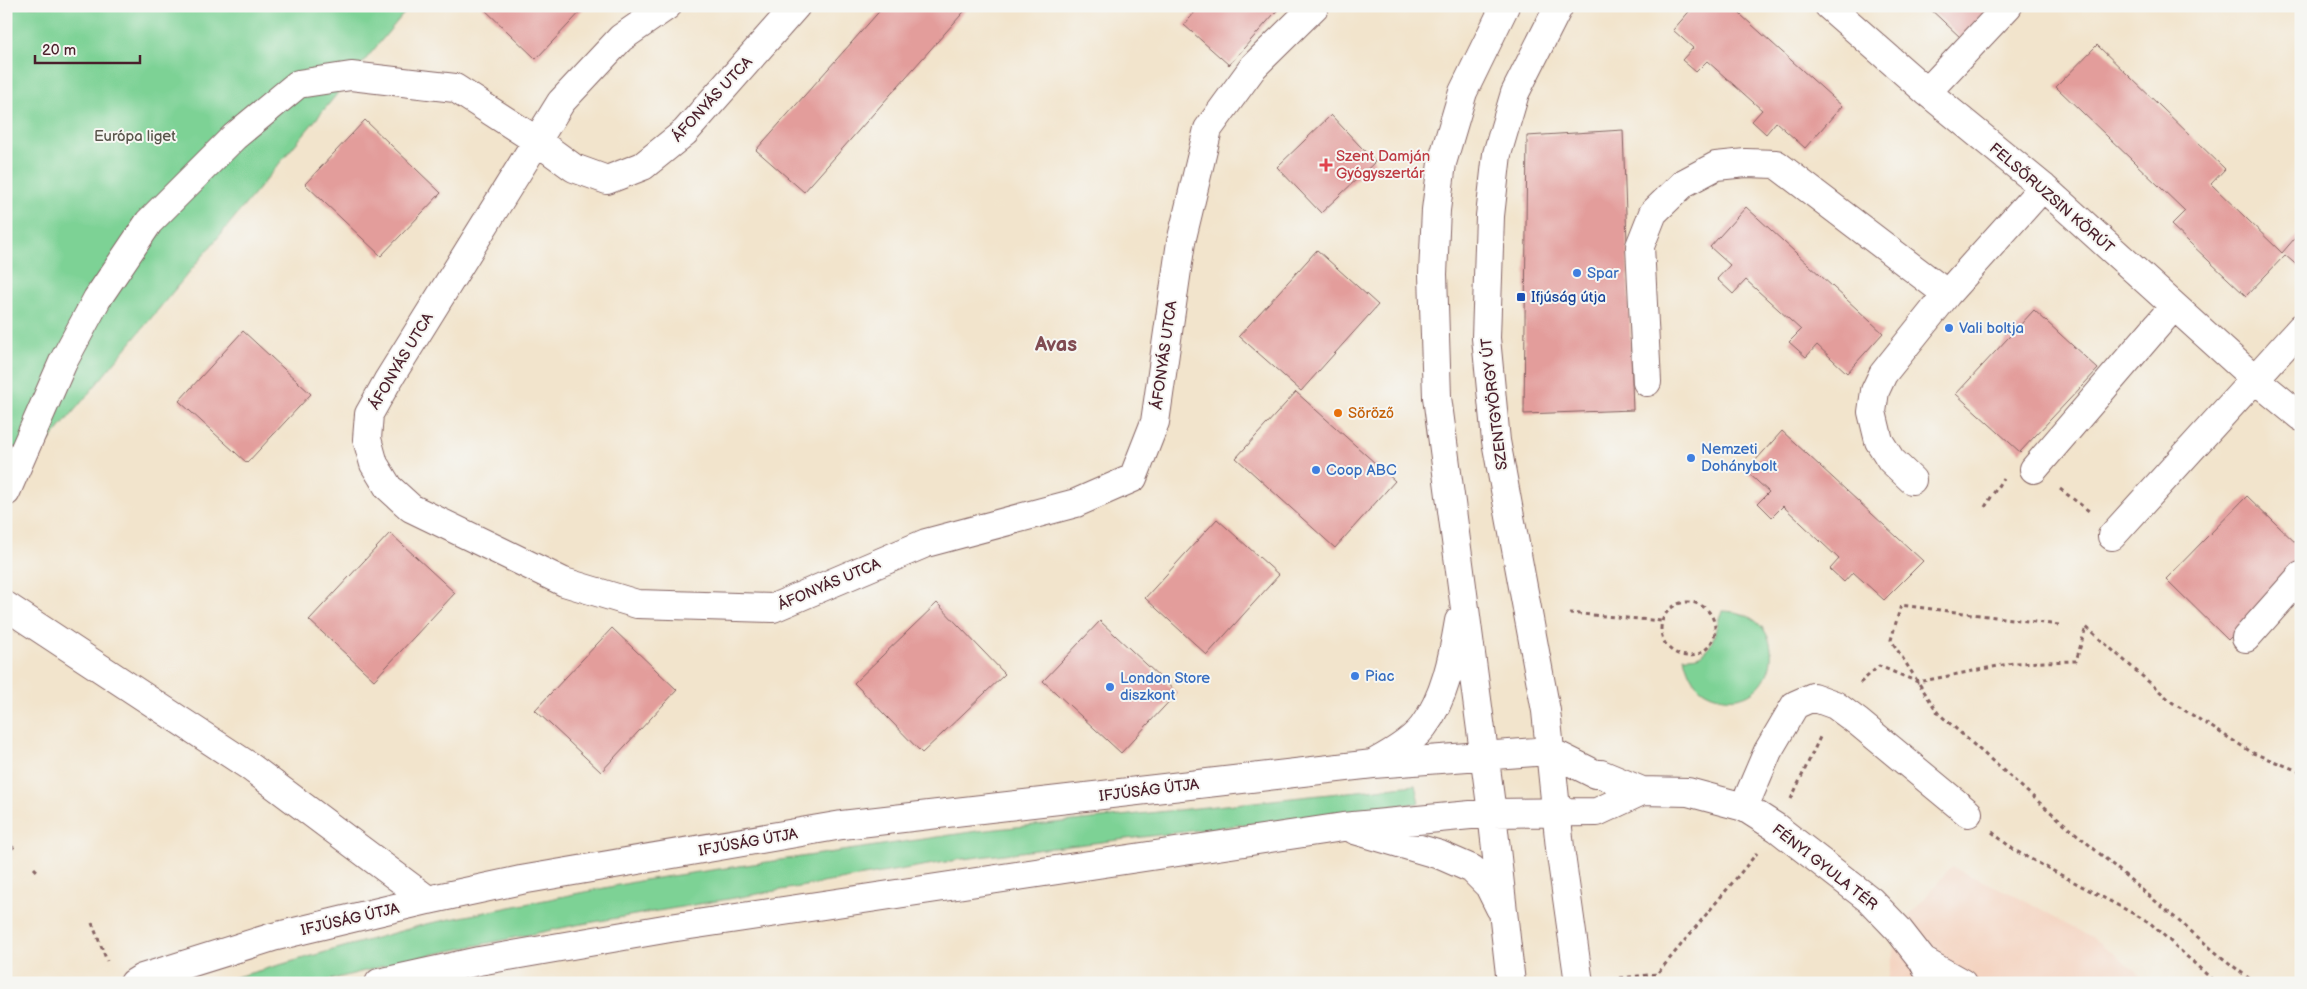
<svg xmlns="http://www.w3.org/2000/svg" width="2307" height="989" font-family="'Balsamiq Sans',sans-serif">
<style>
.built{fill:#f4d3c0}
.green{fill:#7dd295;stroke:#647860}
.building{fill:#e39d9b}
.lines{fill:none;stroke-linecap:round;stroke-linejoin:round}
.minor-casing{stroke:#856463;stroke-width:30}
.path{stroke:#856463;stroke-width:3;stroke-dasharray:4 4;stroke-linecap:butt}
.minor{stroke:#fff;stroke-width:28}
.health-dot{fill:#e0444e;stroke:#f6f6f2;stroke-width:2}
.shop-dot{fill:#3f7fe0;stroke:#f6f6f2;stroke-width:2}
.transit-dot{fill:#1a4fb4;stroke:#f6f6f2;stroke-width:2}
.food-dot{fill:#e8710a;stroke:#f6f6f2;stroke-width:2}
.labels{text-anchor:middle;stroke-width:4;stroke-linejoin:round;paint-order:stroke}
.street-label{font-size:15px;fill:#4a1f2b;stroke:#f6f6f2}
.park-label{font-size:15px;fill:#59554b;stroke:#f6f6f2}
.health-label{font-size:15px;fill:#be3a42;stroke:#f6f6f2;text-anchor:start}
.shop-label{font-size:15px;fill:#366cbe;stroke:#f6f6f2;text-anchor:start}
.transit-label{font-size:15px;fill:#164399;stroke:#f6f6f2;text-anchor:start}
.food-label{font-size:15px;fill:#c56008;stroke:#f6f6f2;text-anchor:start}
.district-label{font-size:20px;font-weight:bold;fill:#804b52;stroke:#f6f6f2}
</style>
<rect width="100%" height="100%" fill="#f6f6f2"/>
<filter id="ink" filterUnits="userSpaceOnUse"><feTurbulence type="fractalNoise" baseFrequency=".02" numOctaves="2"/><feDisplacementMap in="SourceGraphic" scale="10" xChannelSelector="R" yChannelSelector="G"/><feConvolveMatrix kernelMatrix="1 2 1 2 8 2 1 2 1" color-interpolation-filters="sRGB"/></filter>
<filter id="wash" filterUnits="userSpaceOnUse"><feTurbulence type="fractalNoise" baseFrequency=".0096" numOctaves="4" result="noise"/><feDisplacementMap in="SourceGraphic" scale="20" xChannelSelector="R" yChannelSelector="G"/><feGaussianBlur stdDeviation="1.12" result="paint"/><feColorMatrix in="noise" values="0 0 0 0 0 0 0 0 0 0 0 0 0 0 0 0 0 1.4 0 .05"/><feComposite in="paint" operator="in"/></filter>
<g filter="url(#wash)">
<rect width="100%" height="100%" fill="#f2e4cc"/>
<path class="built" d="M1951 867 2021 898 2099 942 2151 983H1887L1898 929Z"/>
<path class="green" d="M6 6H410L6 493Z
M1722 611C1800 612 1777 719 1712 695 1695 689 1688 674 1684 657 1717 659 1712 631 1722 611Z
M1415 785 1419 803 963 859 576 925 411 959 318 983H215L426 924 644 880 978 831Z"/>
<g id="blocks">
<path class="building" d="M481 6H586L536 59Z
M884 6H969L804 192 756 150Z
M1200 6H1281L1229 65 1184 25Z
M1694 6H1731L1842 106 1805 148 1776 122 1766 134 1752 121 1762 110 1707 61 1696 72 1682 60 1693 48 1673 30Z
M1927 6H1991L1961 38Z
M2097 45 2225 169 2211 184 2282 253 2301 231V269L2285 255 2246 296 2171 225 2185 211 2056 87Z
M1331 115 1375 162 1321 213 1277 167Z
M365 120 441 193 381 256 305 184Z
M1623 130 1633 410 1524 414 1527 136Z
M1746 207 1883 333 1847 373 1817 345 1806 357 1789 342 1801 330 1746 280 1733 294 1717 279 1730 265 1710 247Z
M1317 250 1378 305 1301 391 1239 336Z
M2034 310 2098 369 2020 452 1956 394Z
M243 331 311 394 247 463 179 401Z
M1296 392 1395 481 1335 548 1236 458Z
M1782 431 1923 561 1884 600 1853 572 1844 582 1830 569 1839 559 1783 506 1772 517 1758 503 1769 492 1746 471Z
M2247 496 2301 548V565L2228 640 2166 579Z
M1217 519 1279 575 1207 655 1145 598Z
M390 533 455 593 374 680 309 620Z
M937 603 1005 674 922 753 854 683Z
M1100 621 1177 693 1121 753 1043 681Z
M612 628 677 690 601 772 535 710Z"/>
</g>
</g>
<g filter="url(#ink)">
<use href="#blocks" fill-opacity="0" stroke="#856463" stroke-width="1"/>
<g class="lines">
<g class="minor-casing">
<path id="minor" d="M667 6 621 38 561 102 387 382 369 414 367 439 374 464 388 487 411 508 564 582 637 604 773 608 926 543 1076 503 1133 478 1155 422 1181 242 1208 129 1254 66 1315 6
M1505 6 1463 92 1442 163 1436 210 1433 274 1437 397 1492 813 1511 983
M1559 6 1515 93 1497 154 1490 216 1486 338 1496 441 1546 711 1560 848 1579 983
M1829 6 1927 92 2043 187 2256 380 2301 417
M1927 92 2008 6
M1647 382 1640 246 1653 213 1684 183 1716 166 1746 163 1776 164 1947 294
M2034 469 2174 306
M1912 480 1891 460 1879 441 1872 412 1875 391 1883 374 1947 294 2043 187
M6 492 63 362 97 299 149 222 234 137 298 84 351 76 455 88 537 141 574 168 607 180 643 166 685 132 796 6
M2112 536 2301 328
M6 606 249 766 428 900
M2246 638 2301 576
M1549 751 1595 774H1601L1642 791 1688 792 1744 807 1777 828 1870 900 1898 929 1923 961 1934 983
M1376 762C1392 753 1411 742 1423 727 1445 698 1453 657 1459 621
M1744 807 1768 751 1795 705 1813 697 1835 705 1858 722 1968 813
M1355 830 1440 855 1472 869 1489 886 1500 908
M1923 961 1962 983
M134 983 142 978 273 937 428 900 521 880 842 825 1373 764 1549 751
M379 983 479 961 670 928 1343 827 1492 813 1597 812 1642 791"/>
</g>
<path class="path" d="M2060 489 2089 511
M1985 507 2003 478
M1661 629a27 27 0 1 1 54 0a27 27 0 1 1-54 0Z
M1569 613 1662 621
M2059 625 1901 605 1891 640 1938 713 2040 803 2220 956 2255 983
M1860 683 1879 666 1918 682 2013 663 2076 661 2086 627 2173 703 2253 753 2301 772
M1791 799 1821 735
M1992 832 2014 850 2149 922 2216 983
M11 846 15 849
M34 868 37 871
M92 923 107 961
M1620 978 1657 974 1757 853"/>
<use href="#minor" class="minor"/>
</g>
</g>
<path class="health-dot" d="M1323.5 157.5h5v5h5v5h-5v5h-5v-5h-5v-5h5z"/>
<g class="shop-dot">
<circle cx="1577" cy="273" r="5"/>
<circle cx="1949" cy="328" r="5"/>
<circle cx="1691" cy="458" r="5"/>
<circle cx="1316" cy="470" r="5"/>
<circle cx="1355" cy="676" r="5"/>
<circle cx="1110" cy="687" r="5"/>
</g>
<rect class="transit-dot" x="1516" y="292" width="10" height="10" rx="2.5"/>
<circle class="food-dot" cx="1338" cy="413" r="5"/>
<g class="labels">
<g class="street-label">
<text transform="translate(712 99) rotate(-47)" y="5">ÁFONYÁS UTCA</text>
<text transform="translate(2052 198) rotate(41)" y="5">FELSŐRUZSIN KÖRÚT</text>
<text transform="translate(1164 355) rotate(-82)" y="5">ÁFONYÁS UTCA</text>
<text transform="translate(401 361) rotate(-59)" y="5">ÁFONYÁS UTCA</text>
<text transform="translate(1494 404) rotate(-97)" y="5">SZENTGYÖRGY ÚT</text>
<text transform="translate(829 584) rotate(-23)" y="5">ÁFONYÁS UTCA</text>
<text transform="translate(1149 790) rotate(-7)" y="5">IFJÚSÁG ÚTJA</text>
<text transform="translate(748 842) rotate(-10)" y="5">IFJÚSÁG ÚTJA</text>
<text transform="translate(1825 867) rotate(38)" y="5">FÉNYI GYULA TÉR</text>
<text transform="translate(350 919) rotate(-13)" y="5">IFJÚSÁG ÚTJA</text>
</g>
<g class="park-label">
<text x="135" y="141">Európa liget</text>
</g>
<g class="health-label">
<text x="1336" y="161">Szent Damján<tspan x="1336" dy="17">Gyógyszertár</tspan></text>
</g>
<g class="shop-label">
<text x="1587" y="278">Spar</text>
<text x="1959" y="333">Vali boltja</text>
<text x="1701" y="454">Nemzeti<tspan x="1701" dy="17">Dohánybolt</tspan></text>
<text x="1326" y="475">Coop ABC</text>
<text x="1365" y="681">Piac</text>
<text x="1120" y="683">London Store<tspan x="1120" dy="17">diszkont</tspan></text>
</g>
<g class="transit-label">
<text x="1531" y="302">Ifjúság útja</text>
</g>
<g class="food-label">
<text x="1348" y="418">Söröző</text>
</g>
<g class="district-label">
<text x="1056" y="351">Avas</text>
</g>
</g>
<rect width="2307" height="989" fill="none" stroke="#f6f6f2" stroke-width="25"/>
<path d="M35 55v8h105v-8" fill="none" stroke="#4a1f2b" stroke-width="2.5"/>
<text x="42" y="55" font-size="15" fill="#4a1f2b" stroke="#f6f6f2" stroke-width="4" paint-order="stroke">20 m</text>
</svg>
